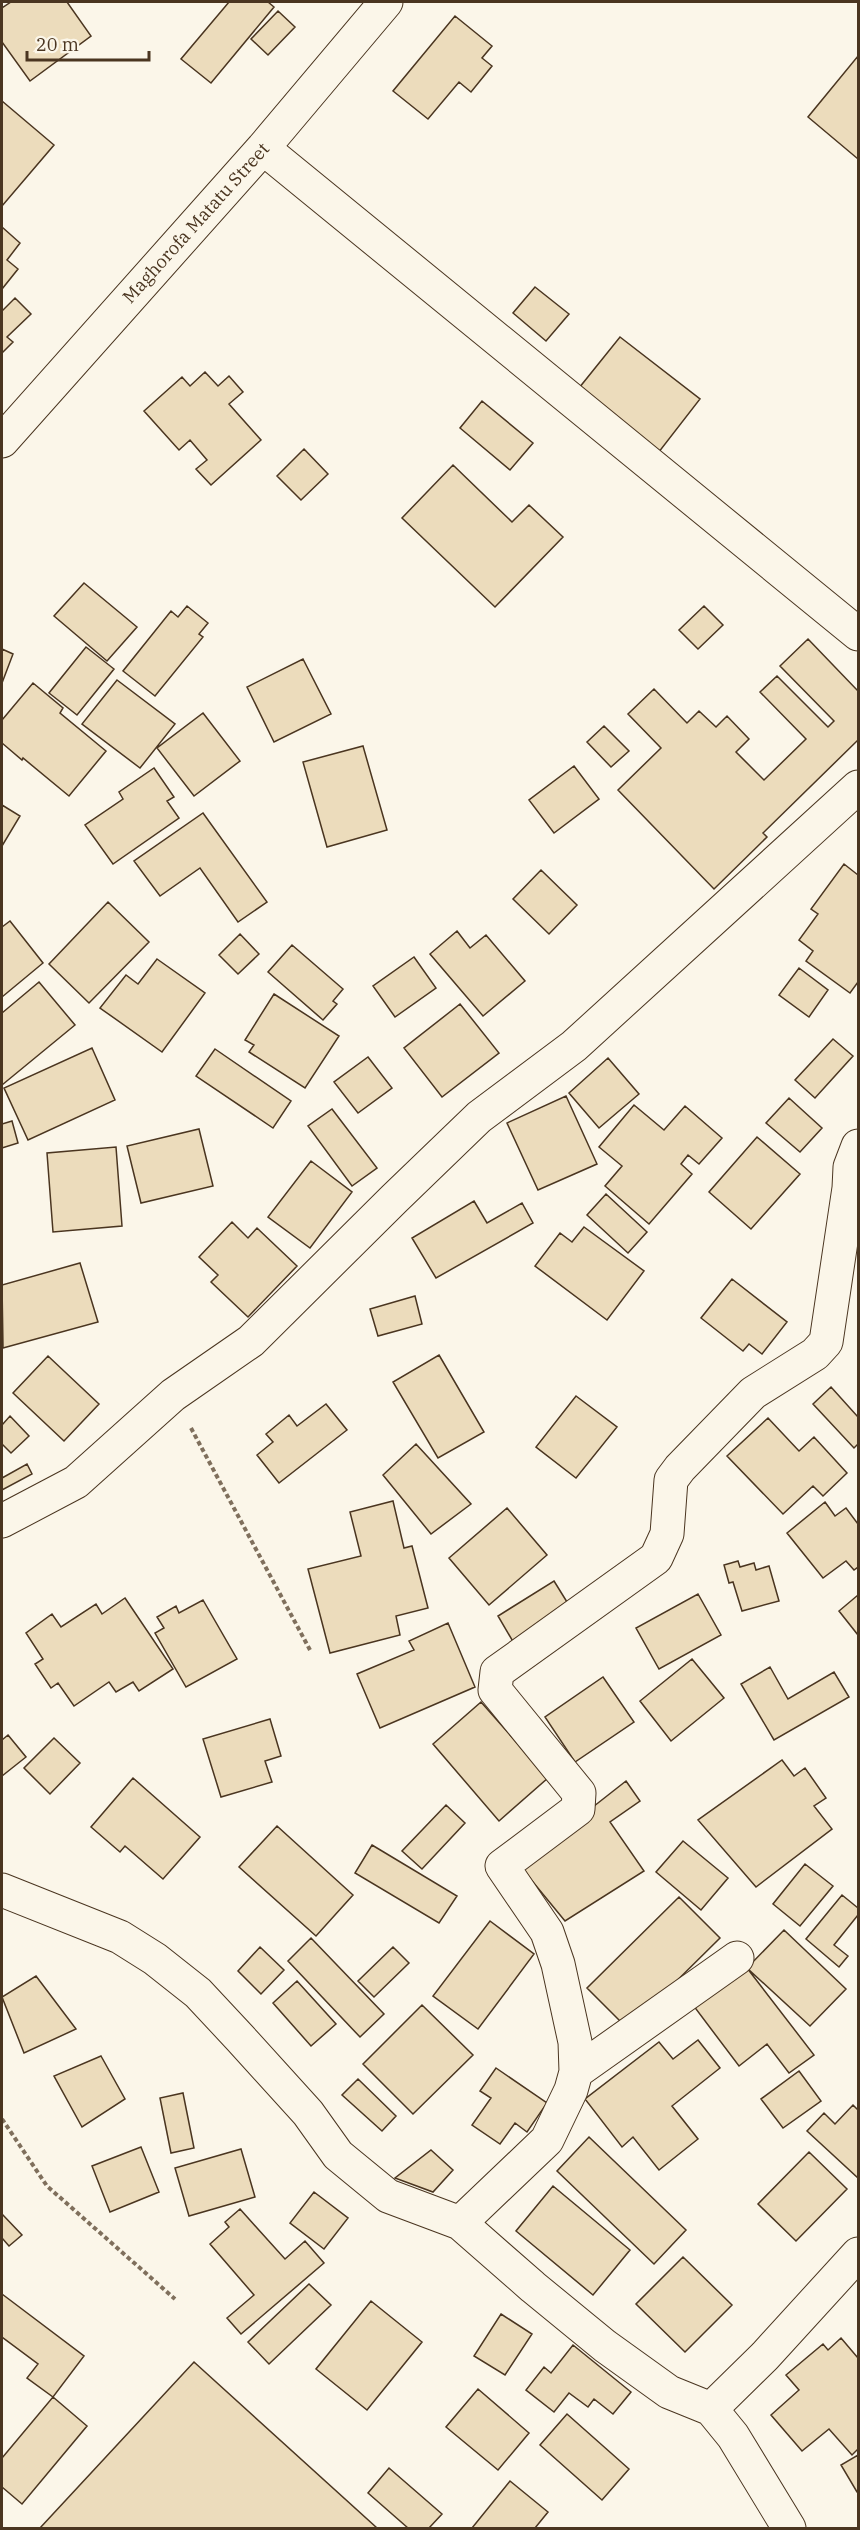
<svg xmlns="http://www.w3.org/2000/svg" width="860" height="2530" font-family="'IBM Plex Serif',serif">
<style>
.building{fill:#ecdcbc;stroke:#4a3520;stroke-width:1.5}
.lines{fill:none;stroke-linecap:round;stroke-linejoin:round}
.minor-casing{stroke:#4a3520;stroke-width:35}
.path{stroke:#7f6f5c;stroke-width:4;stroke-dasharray:4.5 3;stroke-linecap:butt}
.minor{stroke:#fbf6e9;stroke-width:33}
.labels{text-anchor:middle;stroke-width:4.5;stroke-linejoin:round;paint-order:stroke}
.street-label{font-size:18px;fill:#4a3520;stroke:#fbf6e9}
</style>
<rect width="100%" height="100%" fill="#fbf6e9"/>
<path class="building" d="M11 2H67L91 36 30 81 2 42V8Z
M229 2H268L274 7 211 83 181 59Z
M278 11 295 27 268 55 251 39Z
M455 16 492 46 482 58 492 66 471 92 459 82 428 119 393 91Z
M858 56V159L808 117Z
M2 101 54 145 2 206Z
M2 227 20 243 7 260 18 269 2 289Z
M535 287 569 314 546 341 513 313Z
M15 298 31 314 7 337 13 342 2 353V311Z
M620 337 700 399 655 457 575 393Z
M205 372 218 386 229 376 243 392 229 404 261 440 211 485 196 469 207 460 190 440 179 450 144 411 182 377 190 386Z
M482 401 533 443 510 470 460 428Z
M304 449 328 474 301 500 277 476Z
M453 465 512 522 529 505 563 537 495 607 402 518Z
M84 583 137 627 107 661 54 616Z
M187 606 208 623 199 634 203 637 155 696 123 671 171 611 178 617Z
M704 606 723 625 698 649 679 630Z
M808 639 858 691V740L763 833 767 837 714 889 618 790 661 748 628 714 654 689 687 723 699 711 716 727 727 716 749 739 736 752 764 780 806 739 760 692 777 676 828 727 834 721 780 666Z
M86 647 114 669 77 715 49 693Z
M2 649 13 654 2 683Z
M303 659 331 714 274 742 247 687Z
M117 680 175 724 140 768 82 724Z
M33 683 63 708 60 713 106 751 69 796 23 758 22 760 2 743V720Z
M203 713 240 761 194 796 157 748Z
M604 726 629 751 611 767 587 742Z
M363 746 387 830 327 847 303 762Z
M574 766 599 799 554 833 529 800Z
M154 768 174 797 167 801 179 818 113 864 85 825 123 799 119 792Z
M2 805 20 816 2 846Z
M203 813 267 902 238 922 200 868 160 896 134 861Z
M844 864 858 875V982L850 993 806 961 813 951 799 940 818 914 811 909Z
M541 870 577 905 549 934 513 899Z
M108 902 149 942 89 1003 49 964Z
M10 921 43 963 2 997V927Z
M457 931 470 948 486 935 525 981 483 1016 430 954Z
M240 934 259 954 238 974 219 955Z
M292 945 343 989 333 1001 337 1004 323 1020 268 972Z
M414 957 436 988 395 1017 373 986Z
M157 959 205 993 162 1052 100 1008 126 975 138 984Z
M799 968 828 990 809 1017 779 995Z
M39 982 75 1025 2 1085V1013Z
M274 994 339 1036 305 1088 249 1052 254 1045 245 1040Z
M460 1004 499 1053 442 1097 404 1048Z
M833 1039 853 1056 815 1098 795 1080Z
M92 1048 115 1100 28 1140 4 1088Z
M215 1049 291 1101 273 1128 196 1076Z
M368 1057 392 1088 358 1113 334 1082Z
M608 1058 639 1094 599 1128 569 1093Z
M566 1096 597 1164 538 1190 507 1123Z
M789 1098 822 1128 800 1152 766 1123Z
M634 1105 664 1130 685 1106 722 1138 699 1164 688 1155 681 1164 692 1174 649 1224 605 1186 622 1166 599 1147Z
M332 1109 377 1168 352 1186 308 1126Z
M12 1121 18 1143 2 1148V1124Z
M199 1129 213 1186 141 1203 127 1146Z
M757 1137 800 1174 751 1229 709 1192Z
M116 1147 122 1226 53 1232 47 1153Z
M311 1161 352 1192 310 1248 268 1217Z
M606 1194 647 1232 628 1253 587 1215Z
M474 1201 487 1223 522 1203 533 1223 436 1278 412 1238Z
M232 1222 248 1238 257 1228 297 1266 248 1317 211 1282 218 1275 199 1257Z
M584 1227 644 1271 607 1320 535 1266 560 1233 572 1242Z
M80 1263 98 1322 3 1348 2 1285Z
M732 1279 787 1322 762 1354 749 1344 743 1351 701 1318Z
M415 1296 422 1324 378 1336 370 1309Z
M439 1355 484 1432 438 1458 393 1382Z
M48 1356 99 1404 64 1441 13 1393Z
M831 1387 858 1417V1444L854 1448 813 1404Z
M576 1396 617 1427 576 1478 536 1447Z
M326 1404 347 1430 279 1483 257 1455 273 1442 266 1434 289 1415 297 1426Z
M10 1416 29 1436 11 1453 2 1444V1425Z
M768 1418 799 1451 814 1437 847 1473 823 1496 813 1486 783 1514 727 1456Z
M416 1444 471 1504 431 1534 383 1475Z
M27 1464 32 1474 2 1490V1478Z
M393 1501 404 1548 412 1546 428 1608 396 1616 400 1635 330 1653 308 1569 361 1556 350 1512Z
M825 1502 835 1516 846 1508 858 1524V1567L854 1570 846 1561 823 1578 787 1533Z
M507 1508 547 1555 489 1605 449 1558Z
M738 1561 740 1567 754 1563 756 1570 769 1566 779 1601 742 1611 733 1582 729 1583 724 1565Z
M554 1581 572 1610 515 1645 498 1616Z
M698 1594 721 1635 659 1669 636 1628Z
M858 1595V1635L839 1611Z
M125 1598 173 1669 139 1691 133 1682 116 1692 109 1682 74 1706 58 1683 51 1688 35 1664 43 1659 26 1633 52 1614 61 1627 96 1604 102 1614Z
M203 1600 237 1659 186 1687 155 1633 164 1628 157 1617 176 1606 179 1613Z
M448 1623 475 1687 380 1728 357 1674 414 1650 409 1641Z
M692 1659 724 1698 671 1741 640 1701Z
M770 1667 788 1699 834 1672 849 1697 774 1740 741 1684Z
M603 1677 634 1722 575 1762 545 1717Z
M481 1702 548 1778 499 1821 433 1744Z
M270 1719 281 1756 265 1761 272 1782 221 1797 203 1739Z
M8 1735 26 1757 2 1776V1740Z
M54 1738 80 1763 50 1794 24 1768Z
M782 1760 794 1776 805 1768 826 1798 814 1806 832 1829 756 1887 698 1820Z
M133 1778 200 1837 163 1879 125 1846 120 1852 91 1827Z
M626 1781 640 1801 610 1822 644 1871 565 1921 519 1865Z
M446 1805 465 1823 422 1869 402 1851Z
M277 1826 353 1895 316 1936 239 1867Z
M683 1841 728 1878 701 1910 656 1872Z
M372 1845 457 1896 439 1923 355 1873Z
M805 1864 833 1886 800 1926 773 1904Z
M842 1895 858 1908V1915L834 1945 848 1956 839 1967 806 1939Z
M679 1897 720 1938 628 2029 587 1988Z
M490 1921 534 1954 478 2029 433 1996Z
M784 1930 846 1989 810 2026 747 1968Z
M311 1938 384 2014 360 2037 288 1961Z
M260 1947 284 1970 261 1994 238 1971Z
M393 1947 409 1963 374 1997 358 1981Z
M747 1968 814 2055 789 2073 767 2044 739 2066 693 2005Z
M36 1976 76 2029 24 2053 2 1997Z
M297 1981 336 2024 311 2046 273 2003Z
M422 2005 473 2055 413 2114 363 2064Z
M698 2040 720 2068 672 2106 698 2139 659 2170 633 2137 622 2147 585 2099 659 2042 673 2059Z
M101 2056 125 2099 82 2127 54 2076Z
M496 2068 547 2103 527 2132 515 2123 500 2144 472 2125 491 2098 480 2091Z
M799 2071 821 2101 783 2128 761 2099Z
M358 2079 396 2116 382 2131 342 2095Z
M183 2093 194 2148 171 2153 160 2098Z
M853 2105 858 2110V2178L807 2131 824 2113 835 2124Z
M589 2137 686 2230 654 2264 557 2171Z
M141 2147 159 2192 110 2212 92 2166Z
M241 2149 255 2197 189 2216 175 2168Z
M431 2150 453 2170 433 2192 395 2178Z
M809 2152 847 2189 796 2241 758 2204Z
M553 2186 630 2250 593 2295 516 2231Z
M314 2192 348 2218 324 2249 290 2223Z
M240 2209 285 2259 305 2241 324 2263 241 2334 227 2318 254 2295 210 2244 229 2227 225 2222Z
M2 2214 22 2235 9 2246 2 2238Z
M683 2257 732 2305 685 2352 636 2304Z
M309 2284 331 2305 269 2364 248 2342Z
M2 2294 84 2356 53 2397 27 2378 38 2364 2 2337Z
M371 2301 422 2342 367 2410 316 2369Z
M501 2314 532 2334 505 2375 474 2356Z
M841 2338 858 2358V2449L852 2455 829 2429 802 2451 771 2415 799 2390 786 2375 823 2344 828 2350Z
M573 2345 631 2392 613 2414 594 2399 588 2407 569 2393 554 2412 526 2390 544 2367 551 2373Z
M194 2362 377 2528H40Z
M478 2389 529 2433 498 2470 446 2427Z
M53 2397 87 2426 22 2504 2 2487V2458Z
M567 2414 629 2469 602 2500 540 2445Z
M858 2455V2492H857L841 2465Z
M389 2468 442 2514 429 2528H408L368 2493Z
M510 2481 548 2512 535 2528H472Z"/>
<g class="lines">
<g class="minor-casing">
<path id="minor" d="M263 148 858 634
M2 441 263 148 386 2
M2 1521 76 1482 173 1395 251 1341 394 1199 479 1117 574 1046 858 787
M2 1890 120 1937 155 1959 198 1993 240 2038 308 2113 338 2155 388 2196 460 2223 533 2287 605 2346 669 2392 711 2409 733 2436 789 2528
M576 2072 737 1958
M460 2223 547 2140 571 2090 576 2072 575 2042 558 1964 547 1932 502 1866 578 1809 579 1793 495 1690 497 1672 656 1558 667 1534 671 1480 680 1468 753 1393 815 1354 826 1342 849 1188 850 1167 858 1146
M711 2409 765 2356 858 2254"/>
</g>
<path class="path" d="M191 1428 310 1650
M2 2119 47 2186 175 2299"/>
<use href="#minor" class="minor"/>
</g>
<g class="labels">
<g class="street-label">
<text transform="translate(196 223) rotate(-48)" y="6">Maghorofa Matatu Street</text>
</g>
</g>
<rect width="860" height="2530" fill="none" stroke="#4a3520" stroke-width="6"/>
<path d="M27 51v9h122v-9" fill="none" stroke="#4a3520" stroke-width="3"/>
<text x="36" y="51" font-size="18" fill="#4a3520" stroke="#fbf6e9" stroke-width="4.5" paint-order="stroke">20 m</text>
</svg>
